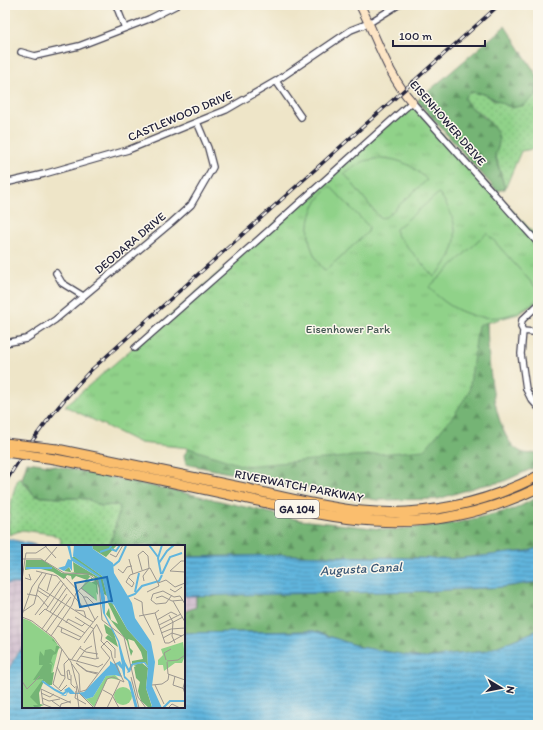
<svg xmlns="http://www.w3.org/2000/svg" width="543" height="730" font-family="Itim,sans-serif">
<style>
.industrial{fill:url(#industrial-grid)}
.grass{fill:url(#grass-dots);stroke:#597a62}
.forest{fill:url(#forest-firs);stroke:#4b6b58}
.park{fill:url(#park-tufts);stroke:#597a62}
.pitch{fill:#90d289;stroke:#597a62}
.water{fill:url(#water-rules);stroke:#426c8c}
.lines{fill:none;stroke-linecap:round;stroke-linejoin:round}
.street-casing{stroke:#413f50;stroke-width:8}
.secondary-casing{stroke:#413f50;stroke-width:10}
.primary-casing{stroke:#413f50;stroke-width:11}
.street{stroke:#fff;stroke-width:5.5}
.secondary{stroke:#fde5c5;stroke-width:8}
.primary{stroke:#fabe6e;stroke-width:9}
.rail-casing{stroke:#22223b;stroke-width:3.5}
.rail{stroke:#fbf7ec;stroke-width:2;stroke-dasharray:6;stroke-linecap:butt}
.primary-bridge-casing{stroke:#413f50;stroke-width:11;stroke-linecap:butt}
.primary-bridge{stroke:#fabe6e;stroke-width:9}
.labels{text-anchor:middle;stroke-width:3;stroke-linejoin:round;paint-order:stroke}
.shield{fill:#fbf7ec;stroke:#636270;stroke-width:1}
.shield-label{font-size:11px;font-weight:bold;fill:#22223b}
.street-label{font-size:12px;fill:#22223b;stroke:#fbf7ec}
.park-label{font-size:12px;fill:#435752;stroke:#fbf7ec}
.water-label{font-size:13px;font-style:italic;fill:#385574;stroke:#fbf7ec}
.inset-river{fill:none;stroke:#61b5dd;stroke-width:2}
.inset-road{fill:none;stroke:#9c9790;stroke-width:1}
.view{fill:#1f6fb2;fill-opacity:0.15;stroke:#1f6fb2;stroke-width:2}
.inset-edge{fill:none;stroke:#22223b;stroke-width:2}
</style>
<defs>
<pattern id="industrial-grid" width="8" height="8" patternUnits="userSpaceOnUse"><rect width="8" height="8" fill="#d0bdce"/><path d="M0 4h8M4 0v8" fill="none" stroke="#b2a2b2"/></pattern>
<pattern id="grass-dots" width="8" height="8" patternUnits="userSpaceOnUse"><rect width="8" height="8" fill="#90d289"/><path d="M2 2h.1M6 6h.1" fill="none" stroke="#7cb477" stroke-width="1.8" stroke-linecap="round"/></pattern>
<pattern id="forest-firs" width="22" height="20" patternUnits="userSpaceOnUse"><rect width="22" height="20" fill="#74b475"/><path d="M5 1l3.5 6h-7zM16 11l3.5 6h-7z" fill="#5f9261"/></pattern>
<pattern id="park-tufts" width="24" height="20" patternUnits="userSpaceOnUse"><rect width="24" height="20" fill="#90d289"/><path d="M3 7l-1-3M5 7V3M7 7l1-3M15 17l-1-3M17 17v-4M19 17l1-3" fill="none" stroke="#7cb477"/></pattern>
<pattern id="water-rules" width="6" height="5" patternUnits="userSpaceOnUse"><rect width="6" height="5" fill="#61b5dd"/><path d="M0 2.5h6" fill="none" stroke="#5093b4"/></pattern>
</defs>
<rect width="100%" height="100%" fill="#fbf7ec"/>
<filter id="ink" filterUnits="userSpaceOnUse"><feTurbulence type="fractalNoise" baseFrequency=".025" numOctaves="2"/><feDisplacementMap in="SourceGraphic" scale="8" xChannelSelector="R" yChannelSelector="G"/><feConvolveMatrix kernelMatrix="1 2 1 2 8 2 1 2 1" color-interpolation-filters="sRGB"/></filter>
<filter id="wash" filterUnits="userSpaceOnUse"><feTurbulence type="fractalNoise" baseFrequency=".012" numOctaves="4" result="noise"/><feDisplacementMap in="SourceGraphic" scale="16" xChannelSelector="R" yChannelSelector="G"/><feGaussianBlur stdDeviation="0.9" result="paint"/><feColorMatrix in="noise" values="0 0 0 0 0 0 0 0 0 0 0 0 0 0 0 0 0 1.4 0 .05"/><feComposite in="paint" operator="in"/></filter>
<g filter="url(#wash)">
<rect width="100%" height="100%" fill="#eee5c8"/>
<path class="industrial" d="M11 583 23 584V647L20 651H18L5 675V584Z
M196 595V607L184 612V596Z"/>
<path class="grass" d="M538 84V145L533 149 521 151 505 189 485 117 468 105 464 98 470 92 484 94 496 101 536 95Z
M19 477 35 496 58 498H75L87 499 101 506 117 505 120 507 110 546H60L61 539 52 534 22 530 9 535C7 521 12 490 19 477Z"/>
<path class="forest" d="M505 26 538 77 536 95 524 105 512 108 484 94 470 92 464 98C475 118 511 124 495 155L505 189 497 191 417 101Z
M441 314 487 322C488 349 491 469 538 452V466L502 482 479 486 438 499 377 500 337 493 305 486 286 485 186 464 184 455 189 448Z
M27 462 56 466 195 495 300 520 391 530 456 523 515 509 538 497V548L529 551 453 559 289 555 184 557V546H110L120 507 117 505 101 506 87 499 75 498H58L35 496 22 479Z
M538 582V630L486 651 423 658 360 647 314 631 184 633V612L196 607V595L429 591 502 587Z"/>
<path class="park" d="M412 102 538 238V302L518 314 478 325 469 392 454 415 424 450 244 466 189 448 140 443 65 406 149 334Z"/>
<path class="pitch" d="M380 158C400 159 413 165 427 180L386 217 380 218 344 173 364 161Z
M330 186 369 227 368 232 325 271C301 244 304 209 330 186Z
M439 193C461 223 462 250 434 277L396 234V229Z
M487 233 538 290V298C504 330 457 320 429 287Z"/>
<path class="water" d="M5 538 40 546H23V584H5Z
M538 548V582L502 587 429 591 184 596V557L289 555 453 559 529 551Z
M538 630V725H5V675L19 651H20L23 647V707H184V633L314 631 360 647 423 658 486 651Z"/>
</g>
<g filter="url(#ink)">
<g class="lines">
<g class="street-casing">
<path id="street" d="M116 5 125 28
M21 52 35 56 79 46 149 19 177 5
M276 81 301 117
M5 183 44 174 128 150 226 110 276 81 351 30 369 23 398 5
M56 273 62 283 83 296
M538 305 522 320 521 327 523 331 521 354 526 389 531 399 538 407
M523 331 533 332 538 329
M5 343 26 339 55 320 171 223 191 205 213 167 208 148 197 122
M135 348 259 239 412 102 538 243"/>
</g>
<g class="secondary-casing">
<path id="secondary" d="M360 5C377 38 387 74 412 102"/>
</g>
<g class="primary-casing">
<path id="primary" d="M57 449C116 461 175 473 235 486 277 495 320 507 362 511 423 517 484 504 538 476
M55 459C115 470 175 483 235 496 281 506 327 518 374 521 431 525 488 512 538 488"/>
</g>
<use href="#street" class="street"/>
<use href="#secondary" class="secondary"/>
<use href="#primary" class="primary"/>
<g class="rail-casing">
<path id="rail" d="M5 483C29 442 57 406 90 371L499 5"/>
</g>
<use href="#rail" class="rail"/>
<g class="primary-bridge-casing">
<path id="primary-bridge" d="M5 443 57 449
M5 452 55 459"/>
</g>
<use href="#primary-bridge" class="primary-bridge"/>
</g>
</g>
<g class="labels">
<rect class="shield" x="275" y="500" width="44" height="18" rx="3"/>
<g class="shield-label">
<text x="297" y="513">GA 104</text>
</g>
<g class="street-label">
<text transform="translate(180 116) rotate(-23)" y="4">CASTLEWOOD DRIVE</text>
<text transform="translate(448 123) rotate(49)" y="4">EISENHOWER DRIVE</text>
<text transform="translate(130 243) rotate(-40)" y="4">DEODARA DRIVE</text>
<text transform="translate(299 486) rotate(11)" y="4">RIVERWATCH PARKWAY</text>
</g>
<g class="park-label">
<text x="348" y="333">Eisenhower Park</text>
</g>
<g class="water-label">
<text transform="translate(361 568) rotate(-3)" y="5">Augusta Canal</text>
</g>
</g>
<g transform="translate(22 545)">
<rect width="163" height="163" fill="#eee5c8"/>
<path d="M0 73 8 76 31 93 37 102 29 133 22 132 18 140 16 152 19 163H0Z" fill="#90d289"/>
<path d="M70 0H95L84 12 71 4ZM52 11 80 31 85 51 82 49 77 31 58 20 50 13ZM4 15H21L40 28 66 30 75 36 76 50 68 38 73 36 68 32 65 35 54 31 50 35 49 31 45 30 42 34 31 27 15 23 3 25ZM51 17 76 32 81 53 72 31 42 26 47 22 49 27H52ZM86 58H90L105 84 125 106 126 121 123 117 110 119V116L121 114 119 107 112 96 106 94 108 103 111 106 109 111 105 96 84 69 87 63 89 75 96 79ZM82 79 91 85 96 102 83 93 86 90 92 94 84 88ZM31 94 39 104 36 107 39 104 37 103 34 109 31 110 29 116 32 121 29 118H27L30 120 29 128 32 127 30 140H26L22 136 17 148 18 159 22 160 13 163 11 160H16L8 152 21 134 11 135 21 120H17V112L18 106 22 111 23 105 29 104 33 107 34 101H37L30 95ZM120 118 126 123 124 143 130 162 127 163 119 156 116 146 118 137 114 133 112 122 114 121 111 120Z" fill="#74b475"/>
<path d="M92 151a9 9 0 1 1 18 0a9 9 0 1 1-18 0Z" fill="#90d289"/>
<path d="M65 35 74 40 75 56 59 43ZM161 97 163 111 160 118H153L142 126 141 120H136V115L141 110 139 104ZM93 130 98 135 86 133 72 162 64 154 71 152 84 131Z" fill="#90d289"/>
<path d="M160 101 162 110 150 111 155 110V106L153 108 151 103Z" fill="#90d289"/>
<path d="M45 0H48L50 12 78 31 83 53V69L97 96 103 117V131L109 137 116 163H113L106 136 102 133 100 124 95 119 100 132 93 130 84 131 71 152 64 154 58 149H48L46 147 44 151H38L44 150 45 147 42 145 47 142 53 148 62 147 88 120V116L92 119 98 116 100 120 96 97 81 68 76 32 50 16V26L47 22 42 26 36 23 43 21 46 14 49 15ZM52 0H70L71 4 91 18 92 28 110 58 113 73 129 97 133 117 130 141 140 163H127L130 161 124 143 126 123 122 118 111 120 108 127 105 128 109 119 116 117H123L126 121 125 106 105 84 92 60 86 56 80 31 51 11Z" fill="#61b5dd"/>
<path class="inset-river" d="M127 0 136 12M89 4 94 6 98 0M78 7 87 4 90 0M137 18 145 6 152 0M91 21 97 16 104 1M4 23H30M139 29 136 13 140 0M140 29 148 12 160 8M113 47 117 28M105 52 113 49 120 41 137 36 140 30M101 115 107 126M20 136 33 145 41 149 45 146M141 163 148 156H163"/>
<path class="inset-road" d="M23 1 34 13M88 9 94 12 101 0M0 14H19L42 28 67 29 74 34 77 40 80 75 102 92 116 152 124 163M3 14 4 8H14L26 0M107 14 111 29M23 16 35 2M96 24 101 28 105 22 110 21M120 25 116 10 121 6 126 11 127 23 121 31 122 36M14 26 35 31 60 61M148 26 159 16H163M148 26 163 27M43 32 61 51 73 75M3 33 9 35 7 29M107 33 112 38 110 42 104 37 108 30 128 23 136 38M0 35 3 14M136 38 144 35 153 42 163 38M16 42 71 77M59 43 72 53M148 44 153 47 160 42M15 45 26 52M25 46 30 29M125 47 137 41 136 38M5 49 16 51 26 62M150 50 144 58 134 59 129 55 131 49 141 46 152 52 158 51 163 59M61 52H65L73 60M112 53 120 57 121 69 132 90M134 53 140 51 150 56 161 55M151 56 163 77M24 65 42 38M53 65 62 66 64 73M137 65 133 68 143 98H147L163 89M2 66 12 59 17 40 24 29M28 67 45 42M0 70 10 42 20 28M13 70 39 35M17 70 23 64 63 88M147 70 151 77 150 91 153 98M117 71 133 68M0 72 10 76 32 93 49 117 57 148 72 163M53 72 72 84M135 75 149 67 155 70M44 78 46 74 60 81 63 78M75 80 80 90 79 96M137 80 159 69M36 81 59 92M40 83 39 87 57 95 76 71M20 84 45 49M138 84 161 72M71 85 75 113M24 87 49 52M139 88 149 84 163 83M29 91 50 60 54 48 70 33M141 93 150 88 160 91M79 96 89 106 90 112M62 98 75 79M58 103 64 107 76 109M40 104 31 139 39 146 45 140M59 111 73 114 77 113M90 112 102 137M88 113 79 102 85 96 93 104V113M50 114 59 101M144 115 142 108 149 104M55 116 64 104 70 101M145 116 156 115 163 110M145 117 146 129 163 135M50 119 57 129 58 146M35 122 39 130 43 131M75 129 64 126 54 118 65 126 76 128M48 130 47 125 45 126 46 134 49 135M49 130V139L53 143M153 131 151 140 163 144M109 132 117 163M0 136 5 144 18 131M163 136 161 143 163 149M130 140 140 139 146 135 147 129M133 140 142 159M54 141 57 163M37 143 43 133 42 119 47 114 76 122 81 119M81 145 90 150 97 163M54 146 53 153 64 159M57 147 64 145 88 113M19 148 28 152 32 149M20 153 27 156 38 154M30 156 40 163M31 163 21 159 19 144 49 158M38 163 39 159 49 156M72 163 85 134 91 132 102 137M85 163 98 136M146 163 150 159 158 163"/>
<path class="view" d="M85 32 90 56 58 62 53 38Z"/>
<rect width="163" height="163" class="inset-edge"/>
</g>
<rect width="543" height="730" fill="none" stroke="#fbf7ec" stroke-width="20"/>
<g transform="translate(501 688) rotate(100)" stroke="#fbf7ec" stroke-width="3" paint-order="stroke">
<path d="M0-3L7 15L0 10L-7 15Z" fill="#22223b"/>
<text y="-6" font-size="11" font-weight="bold" text-anchor="middle" fill="#22223b">N</text>
</g>
<path d="M393 40v6h92v-6" fill="none" stroke="#22223b" stroke-width="2"/>
<text x="399" y="40" font-size="12" fill="#22223b" stroke="#fbf7ec" stroke-width="3" paint-order="stroke">100 m</text>
</svg>
